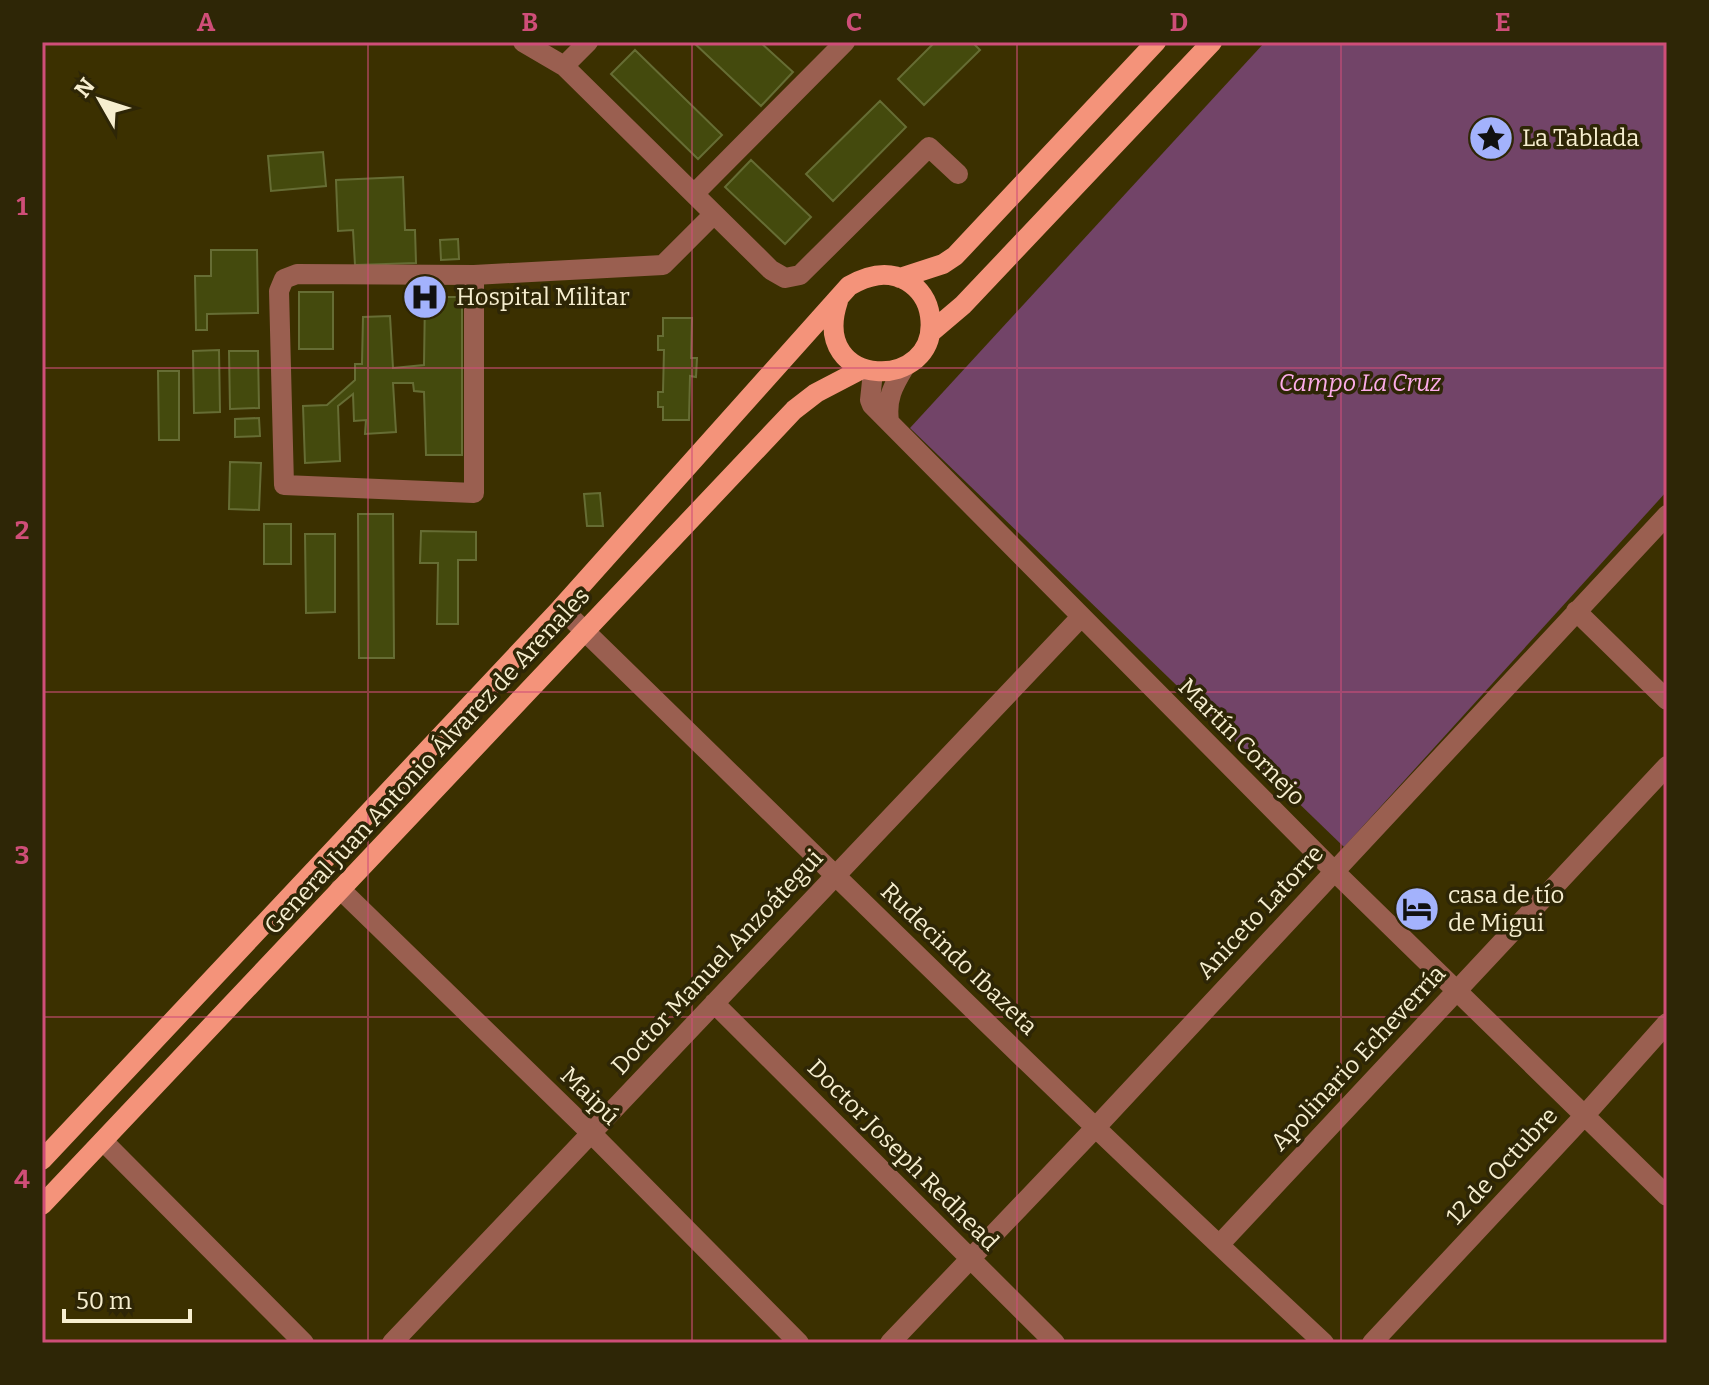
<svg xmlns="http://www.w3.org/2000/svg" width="1709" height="1385" font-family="Bitter,serif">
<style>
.green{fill:#724468}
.building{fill:#444a0d;stroke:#666d34;stroke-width:2}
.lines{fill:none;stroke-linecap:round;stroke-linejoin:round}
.minor{stroke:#9a5f50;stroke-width:20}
.major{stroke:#f4937a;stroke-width:20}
.grid{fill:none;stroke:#cf4e78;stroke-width:2;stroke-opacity:0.55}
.labels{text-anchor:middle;stroke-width:7;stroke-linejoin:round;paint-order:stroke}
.poi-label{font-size:24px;fill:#f6eecf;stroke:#2e2606;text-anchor:start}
.park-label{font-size:24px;font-style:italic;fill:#fcace9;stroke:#2e2606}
.street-label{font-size:24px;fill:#f6eecf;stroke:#2e2606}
.neatline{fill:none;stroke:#cf4e78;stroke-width:3}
.grid-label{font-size:26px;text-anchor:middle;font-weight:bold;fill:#cf4e78}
</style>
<rect width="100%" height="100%" fill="#3b3000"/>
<path class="green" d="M1265 42H1667V491L1344 847 910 428Z"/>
<path class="building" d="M693 42H760L793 72 761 106Z
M935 42H972L980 50 924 105 898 79Z
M635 50 722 135 698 159 611 74Z
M880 101 906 127 833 201 806 174Z
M323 152 326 186 271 191 268 156Z
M751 160 811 217 785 244 725 187Z
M403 177 405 230H415L416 263 355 265 353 230 338 231 336 180Z
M458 239 459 259 441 260 440 240Z
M211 250H257L258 313 207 314V330H196L195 276H211Z
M299 292H333V349H299Z
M425 297H462V455H426L424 392 414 391 413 383H393L396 432 365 434 366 420 354 421 353 394 338 406 340 461 305 463 303 406 327 405 355 380V364H362L363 317 390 316 393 368 424 365Z
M663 318H692L691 358H697L696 377 690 376 689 420H663V407H658V392H663L664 350H658V336H663Z
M219 350 220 412 194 413 193 351Z
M229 351H258L259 408 230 409Z
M158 371H179V440H159Z
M259 418 260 436 235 437V419Z
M230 462 261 463 259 510 229 509Z
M600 493 603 526H587L584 494Z
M358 514H393L394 658H359Z
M264 524H291V564H264Z
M421 531 476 532V560H458V624H437L438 563H420Z
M305 534H335V612L306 613Z"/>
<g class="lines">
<path class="minor" d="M523 42 564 66
M588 42 564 66 771 270 785 278 800 275 929 147 958 174
M694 194 845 42
M297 274 474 275V493L284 485 279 291 284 279Z
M474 275 663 265 714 214
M873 372 870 400 872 405 1333 870 1667 1196
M889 421C886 399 893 386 904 368
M561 608C814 854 1065 1103 1324 1343
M1576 611 1667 700
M340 889 591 1133 799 1343
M714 1003 1055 1343
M103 1141 304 1343
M1219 1245 1667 766
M392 1343 1081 617
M890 1343 1097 1126 1667 515
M1372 1343 1584 1116 1667 1023"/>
<path class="major" d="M900 278 943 264 955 256 1156 42
M930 333 963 305 1212 42
M42 1160 561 608 849 286C868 275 887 270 907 281 920 289 928 301 930 316 941 393 808 391 838 301
M42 1205 794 410 816 393 862 369"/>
</g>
<path class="grid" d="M368 42V1343M692 42V1343M1017 42V1343M1341 42V1343M42 368H1667M42 692H1667M42 1017H1667"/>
<defs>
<g id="sight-disc" transform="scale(2.3)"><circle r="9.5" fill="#a3b2fc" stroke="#2e2606"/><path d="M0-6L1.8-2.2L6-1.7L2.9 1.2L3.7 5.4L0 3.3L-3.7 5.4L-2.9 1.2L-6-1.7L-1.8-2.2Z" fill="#111"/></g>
<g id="hospital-disc" transform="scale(2.3)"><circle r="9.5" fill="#a3b2fc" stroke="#2e2606"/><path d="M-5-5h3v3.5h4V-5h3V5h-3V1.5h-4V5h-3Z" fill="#111"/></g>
<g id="hotel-disc" transform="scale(2.3)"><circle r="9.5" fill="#a3b2fc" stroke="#2e2606"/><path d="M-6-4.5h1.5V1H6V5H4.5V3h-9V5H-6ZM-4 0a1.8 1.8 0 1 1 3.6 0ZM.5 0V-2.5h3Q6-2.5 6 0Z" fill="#111"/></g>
</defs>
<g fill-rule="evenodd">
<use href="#sight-disc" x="1491" y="138"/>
<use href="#hospital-disc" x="425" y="297"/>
<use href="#hotel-disc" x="1417" y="909"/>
</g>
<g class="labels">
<g class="poi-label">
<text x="1522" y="146">La Tablada</text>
<text x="456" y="305">Hospital Militar</text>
<text x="1448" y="903">casa de tío<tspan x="1448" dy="28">de Migui</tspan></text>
</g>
<g class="park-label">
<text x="1360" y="391">Campo La Cruz</text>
</g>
<g class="street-label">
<text transform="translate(1242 742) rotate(45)" y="8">Martín Cornejo</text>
<text transform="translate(427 761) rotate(-47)" y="8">General Juan Antonio Álvarez de Arenales</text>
<text transform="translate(1260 912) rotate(-47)" y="8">Aniceto Latorre</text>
<text transform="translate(959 959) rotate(44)" y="8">Rudecindo Ibazeta</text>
<text transform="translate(717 962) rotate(-47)" y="8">Doctor Manuel Anzoátegui</text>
<text transform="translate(1358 1058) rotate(-47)" y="8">Apolinario Echeverría</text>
<text transform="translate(590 1096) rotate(44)" y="8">Maipú</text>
<text transform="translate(903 1155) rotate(45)" y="8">Doctor Joseph Redhead</text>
<text transform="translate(1502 1166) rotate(-47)" y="8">12 de Octubre</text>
</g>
</g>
<rect width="1709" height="1385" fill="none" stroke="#2e2606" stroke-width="88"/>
<g transform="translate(100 100) rotate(309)" stroke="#2e2606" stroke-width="6" paint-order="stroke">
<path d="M0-6L14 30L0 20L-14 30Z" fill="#f6eecf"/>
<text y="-12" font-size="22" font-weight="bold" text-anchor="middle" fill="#f6eecf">N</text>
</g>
<path d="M64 1309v12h126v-12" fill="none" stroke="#f6eecf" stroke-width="4"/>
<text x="76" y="1309" font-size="24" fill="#f6eecf" stroke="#2e2606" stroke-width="6" paint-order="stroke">50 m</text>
<rect x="44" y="44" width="1621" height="1297" class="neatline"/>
<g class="grid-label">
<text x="206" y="31">A</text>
<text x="530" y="31">B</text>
<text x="854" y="31">C</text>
<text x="1179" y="31">D</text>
<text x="1503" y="31">E</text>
<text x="22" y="215">1</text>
<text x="22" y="539">2</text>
<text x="22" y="864">3</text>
<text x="22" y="1188">4</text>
</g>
</svg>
